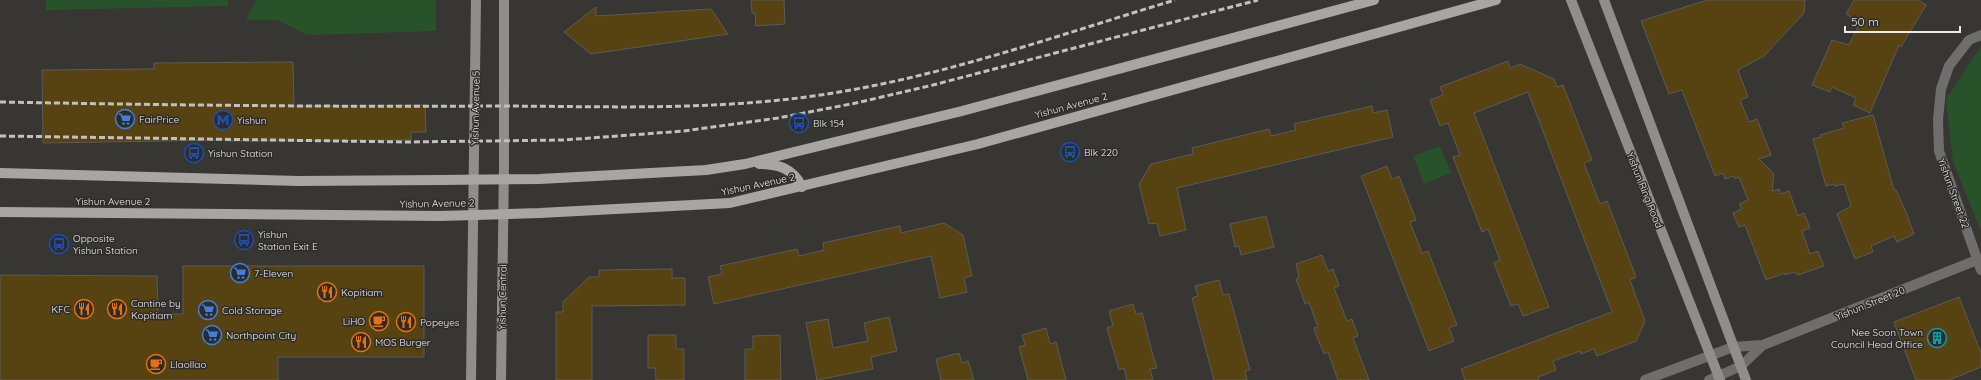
<svg xmlns="http://www.w3.org/2000/svg" width="1981" height="380" font-family="Quicksand,sans-serif">
<style>
.green{fill:#28532a}
.building{fill:#574312;stroke:#5c5b57}
.lines{fill:none;stroke-linecap:round;stroke-linejoin:round}
.minor{stroke:#706e6d;stroke-width:10}
.secondary{stroke:#908d8c;stroke-width:10}
.primary{stroke:#a8a5a3;stroke-width:10}
.rail{stroke:#c2c1bf;stroke-width:3;stroke-dasharray:6 3;stroke-linecap:butt}
.labels{text-anchor:middle;stroke-width:3;stroke-linejoin:round;paint-order:stroke}
.street-label{font-size:10px;fill:#eae9e7;stroke:#2d2c29}
.poi-label{font-size:10px;fill:#eae9e7;stroke:#2d2c29;text-anchor:start}
</style>
<rect width="100%" height="100%" fill="#373633"/>
<path class="green" d="M46 0H228V6L46 10Z
M256 0H436V31L307 35 278 20H246Z
M1981 46V231L1953 162 1946 99Z
M1440 146 1451 173 1424 184 1413 156Z"/>
<path class="building" d="M751 0H784L785 24 756 26 755 13H752Z
M1707 0H1805L1804 13 1764 56 1738 70 1748 97 1740 100 1749 122 1757 119 1771 155 1759 159 1774 174 1772 191 1779 189 1781 194 1789 191 1798 216 1804 213 1810 228 1802 231 1810 254 1818 251 1824 266 1798 275 1794 272 1785 275V273L1766 280 1745 225 1739 227 1733 213 1742 209 1739 204 1748 200 1739 177 1735 179 1734 176 1725 179 1723 173 1715 176 1682 90 1669 94 1641 21Z
M1854 0H1918L1926 5 1901 47 1899 45 1870 113 1853 105 1856 98 1832 87 1830 92 1812 85 1832 40 1849 45 1859 25 1851 20 1853 18 1846 14Z
M596 7V16L711 9 728 34 591 54 564 32Z
M1508 61 1510 68 1520 64 1554 79 1557 87 1563 85 1592 160 1584 163 1600 204 1607 201 1636 277 1630 280 1645 321 1636 341 1597 356 1594 349 1581 354 1580 351 1553 361 1556 370 1538 377 1539 380H1465L1461 369 1612 312 1528 92 1474 113 1549 307 1523 316 1518 304 1511 306 1494 263 1500 260 1488 229 1482 232 1453 157 1460 155 1448 123 1440 126 1430 100 1443 95 1440 87Z
M293 62 294 106 425 105 426 132H411V140L229 141 223 140 43 143 42 70 154 69V63Z
M1372 106 1373 113 1387 110 1393 137 1177 188 1186 230 1160 236 1157 223 1149 224 1139 184 1151 164 1193 154 1192 148 1269 129 1271 136 1296 130 1294 124Z
M1873 115 1894 190H1896L1906 212 1914 234 1897 242 1894 236 1871 246 1873 252 1855 259 1837 214 1851 206 1844 184 1835 186 1834 184 1826 186 1813 139 1821 137 1820 135 1844 128 1842 123Z
M1387 166 1392 179 1399 176 1416 220 1410 222 1422 253 1428 251 1457 325 1449 328 1454 341 1429 351 1361 176Z
M1266 216 1274 247 1241 255 1239 246 1235 247 1230 224Z
M944 223 963 235 972 276 964 278 967 292 940 298 931 256 714 304 708 277 722 274 720 266 797 249 799 256 824 250 823 243 900 226 901 233Z
M1322 255 1328 271 1333 269 1339 286 1334 288 1347 321 1352 319 1358 336 1353 338 1369 380H1338L1328 352 1324 354 1317 337 1314 328 1318 327 1309 302 1305 304 1302 295 1296 279 1299 277 1296 264Z
M183 266H424V357H278V380H0V275L157 276 158 314H183Z
M672 269V278H685V305L592 306V380H556V312H563V302L589 277H599V270Z
M1219 280 1223 295 1229 294 1250 370 1245 371 1247 380H1214L1192 298 1198 296 1195 286Z
M1959 297 1981 353V367L1949 380H1916L1894 322Z
M1133 304 1136 314 1142 313 1152 352 1157 368 1150 369 1153 380H1127L1124 368 1119 370 1107 328 1113 326 1109 311Z
M889 317 897 351 871 357 873 369 817 380 806 323 828 319 833 348 868 341 864 323Z
M1046 328 1050 344 1056 342 1066 380H1028L1019 347 1025 345 1022 335Z
M648 335H676V349H684V380H656L655 368H648Z
M780 335 781 380H745V349H753V336Z
M959 353 962 363 968 361 974 380H941L936 359Z"/>
<g class="lines">
<path class="minor" d="M1981 35 1969 40 1949 66 1941 89 1938 120 1939 151 1981 270
M1645 380 1733 347 1763 345 1977 260
M1709 380 1741 366 1763 345"/>
<path class="secondary" d="M1571 0 1720 380
M1604 0 1746 380
M471 380 476 0
M501 380 504 165V0"/>
<path class="primary" d="M759 164C778 164 793 168 802 187
M0 173 298 181 441 180 540 179 706 170 745 164 962 111 1374 0
M0 212 440 216 540 213 730 203 978 144 1496 0"/>
<path class="rail" d="M0 102C163 105 326 107 490 106 583 106 677 110 770 101 909 89 1042 40 1175 0
M0 136 407 142 564 140 684 131 778 118 856 103 933 85 1258 0"/>
</g>
<defs>
<g id="supermarket-ring" transform="scale(1)"><circle r="9.5" fill="#2d2c29" stroke="#3f7fe0" stroke-width="1.5"/><path d="M-6-5.5h2.5l.6 2H6L4.5 2H-2.5L-4.4-4H-6ZM-1.5 3.2a1.3 1.3 0 1 0 .1 0ZM3 3.2a1.3 1.3 0 1 0 .1 0Z" fill="#3f7fe0"/></g>
<g id="metro-ring" transform="scale(1)"><circle r="9.5" fill="#2d2c29" stroke="#1a4fb4" stroke-width="1.5"/><path d="M-5.5 5V-5H-3L0 0L3-5H5.5V5H3V-.5L0 4L-3-.5V5Z" fill="#1a4fb4"/></g>
<g id="bus-ring" transform="scale(1)"><circle r="9.5" fill="#2d2c29" stroke="#1a4fb4" stroke-width="1.5"/><path d="M-5-6H5V4H4V6H2V4H-2V6H-4V4H-5ZM-3.5-4V0h7V-4ZM-3.5 1.2v1.5H-2V1.2ZM2 1.2v1.5H3.5V1.2Z" fill="#1a4fb4"/></g>
<g id="restaurant-ring" transform="scale(1)"><circle r="9.5" fill="#2d2c29" stroke="#e8710a" stroke-width="1.5"/><path d="M-5-6h1v4h1v-4h1v4h1v-4h1v5L-1.5 .5V6h-2V.5L-5-1ZM5-6V6H3V1.5H1.5Q1.5-4 5-6Z" fill="#e8710a"/></g>
<g id="cafe-ring" transform="scale(1)"><circle r="9.5" fill="#2d2c29" stroke="#e8710a" stroke-width="1.5"/><path d="M-5.5-4.5H6V0H3Q3 3.5 0 3.5H-2.5Q-5.5 3.5-5.5 0ZM3-3.2v2h1.7v-2ZM-6 4.5H4V6H-6Z" fill="#e8710a"/></g>
<g id="building-ring" transform="scale(1)"><circle r="9.5" fill="#2d2c29" stroke="#0f9aa8" stroke-width="1.5"/><path d="M-4-6H4V6H1V3H-1V6H-4ZM-2.5-4.3h1.7v1.8h-1.7ZM.8-4.3h1.7v1.8H.8ZM-2.5-1h1.7V.8h-1.7ZM.8-1h1.7V.8H.8Z" fill="#0f9aa8"/></g>
</defs>
<g fill-rule="evenodd">
<use href="#supermarket-ring" x="125" y="119"/>
<use href="#metro-ring" x="223" y="120"/>
<use href="#bus-ring" x="799" y="123"/>
<use href="#bus-ring" x="1070" y="152"/>
<use href="#bus-ring" x="194" y="153"/>
<use href="#bus-ring" x="244" y="240"/>
<use href="#bus-ring" x="59" y="244"/>
<use href="#supermarket-ring" x="240" y="273"/>
<use href="#restaurant-ring" x="327" y="292"/>
<use href="#restaurant-ring" x="84" y="309"/>
<use href="#restaurant-ring" x="117" y="309"/>
<use href="#supermarket-ring" x="208" y="310"/>
<use href="#cafe-ring" x="379" y="321"/>
<use href="#restaurant-ring" x="406" y="322"/>
<use href="#supermarket-ring" x="212" y="335"/>
<use href="#building-ring" x="1937" y="338"/>
<use href="#restaurant-ring" x="361" y="342"/>
<use href="#cafe-ring" x="156" y="364"/>
</g>
<g class="labels">
<g class="street-label">
<text transform="translate(1071 105) rotate(-15)" y="4">Yishun Avenue 2</text>
<text transform="translate(475 108) rotate(-89)" y="4">Yishun Avenue 5</text>
<text transform="translate(758 184) rotate(-12)" y="4">Yishun Avenue 2</text>
<text transform="translate(1645 190) rotate(68)" y="4">Yishun Ring Road</text>
<text transform="translate(1954 193) rotate(70)" y="4">Yishun Street 22</text>
<text x="113" y="205">Yishun Avenue 2</text>
<text transform="translate(437 203) rotate(-1)" y="4">Yishun Avenue 2</text>
<text transform="translate(502 297) rotate(-89)" y="4">Yishun Central</text>
<text transform="translate(1870 303) rotate(-22)" y="4">Yishun Street 20</text>
</g>
<g class="poi-label">
<text x="139" y="123">FairPrice</text>
<text x="237" y="124">Yishun</text>
<text x="813" y="127">Blk 154</text>
<text x="1084" y="156">Blk 220</text>
<text x="208" y="157">Yishun Station</text>
<text x="258" y="238">Yishun<tspan x="258" dy="12">Station Exit E</tspan></text>
<text x="73" y="242">Opposite<tspan x="73" dy="12">Yishun Station</tspan></text>
<text x="254" y="277">7-Eleven</text>
<text x="341" y="296">Kopitiam</text>
<text x="131" y="307">Cantine by<tspan x="131" dy="12">Kopitiam</tspan></text>
<text x="70" y="313" text-anchor="end">KFC</text>
<text x="222" y="314">Cold Storage</text>
<text x="365" y="325" text-anchor="end">LiHO</text>
<text x="420" y="326">Popeyes</text>
<text x="1923" y="336" text-anchor="end">Nee Soon Town<tspan x="1923" dy="12">Council Head Office</tspan></text>
<text x="226" y="339">Northpoint City</text>
<text x="375" y="346">MOS Burger</text>
<text x="170" y="368">Llaollao</text>
</g>
</g>
<path d="M1845 26v6h115v-6" fill="none" stroke="#eae9e7" stroke-width="2"/>
<text x="1851" y="26" font-size="12" fill="#eae9e7" stroke="#2d2c29" stroke-width="3" paint-order="stroke">50 m</text>
</svg>
